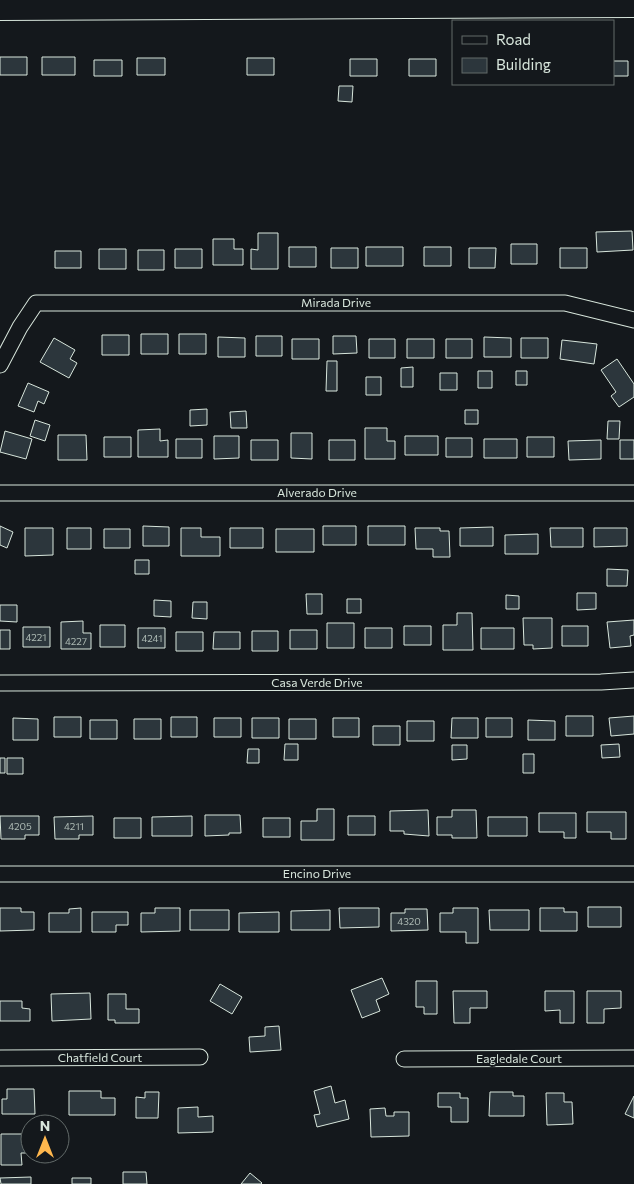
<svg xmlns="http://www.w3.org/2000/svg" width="634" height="1184" font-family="Commissioner,sans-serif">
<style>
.building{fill:#2c363c;stroke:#d8e6dc}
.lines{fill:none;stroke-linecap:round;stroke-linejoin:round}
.minor-casing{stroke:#d8e6dc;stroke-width:17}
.major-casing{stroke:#d8e6dc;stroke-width:22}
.minor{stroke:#14181c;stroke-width:15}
.major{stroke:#14181c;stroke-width:20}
.labels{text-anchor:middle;stroke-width:4;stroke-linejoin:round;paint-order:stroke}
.number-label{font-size:10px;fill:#adbab4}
.street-label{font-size:12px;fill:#d8e6dc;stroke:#14181c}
</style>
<rect width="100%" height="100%" fill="#14181c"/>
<path class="building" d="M0 57H27V75H0Z
M42 57H75V75H42Z
M137 58H165V75H137Z
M247 58H274V75H247Z
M350 59H377V76H350Z
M409 59H436V76H409Z
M94 60H122V76H94Z
M613 61H628V76H613Z
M339 86H353L352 102 338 101Z
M632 231 633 250 597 252 596 232Z
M258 233H278V269H251V249L258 250Z
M213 239H234V249H243V265H213Z
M511 244H537V264H511Z
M289 247H316V267H289Z
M366 247H403V266H366Z
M424 247H451V266H424Z
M331 248H358V268H331Z
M469 248H496L495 268H469Z
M560 248H587V268H560Z
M99 249H126V269H99Z
M175 249H202V268H175Z
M138 250H164V270H138Z
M55 251H81V268H55Z
M141 334H168V354H141Z
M179 334H206V354H179Z
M102 335H129V355H102Z
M256 336H282V356H256Z
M333 336H356L357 353 333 354Z
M218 337 245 338V357H218Z
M484 337 511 338V357H484Z
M54 338 75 350 70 359 77 363 69 378 40 362Z
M521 338H548V358H521Z
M292 339H319V359H292Z
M369 339H395V358H369Z
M407 339H434V358H407Z
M446 339H472V358H446Z
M562 340 597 344 594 364 560 359Z
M617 359 634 384V397L619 407 611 396 616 392 601 370Z
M327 361H337V391H326Z
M413 367V387H401V368Z
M478 371H492V388H478Z
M516 371H527V385H516Z
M440 373H457V390H440Z
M366 377H381V395H366Z
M28 383 49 392 44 404 38 401 34 412 18 406Z
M207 409V425L190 426V410Z
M465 410H478V424H465Z
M246 411 247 428H231L230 412Z
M35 420 50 425 45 441 30 436Z
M608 421H620L619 439H607Z
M365 428H387V441H395V459H365Z
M160 429V441L168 440V457H138V430Z
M5 431 32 439 26 459 0 452Z
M291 433H312V459L291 458Z
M58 435H86L87 460H58Z
M214 436H239V458L214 459Z
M405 436H438V455H405Z
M104 437H131V457H104Z
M527 437H554V457H527Z
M446 438H472V457H446Z
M176 439H202V458H176Z
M484 439H517V458H484Z
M251 440H278V460H251Z
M329 440H355V460H329Z
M601 440V459L569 460 568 441Z
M620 440H634V459H620Z
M0 526 13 532 7 548 0 545Z
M143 526 169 527V546H143Z
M323 526H356V545H323Z
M368 526H405V545H368Z
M493 527V546H460V528Z
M25 528H53V555L25 556Z
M67 528H91V549H67Z
M181 528H201V537H220V556H181Z
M230 528H263V548H230Z
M415 528H440V531H449L450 557H433V549H416Z
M550 528H583V547H551Z
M594 528H627V546L594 547Z
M104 529H130V548H104Z
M276 529H314V552H276Z
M538 534V554H505V535Z
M135 560H149V574H135Z
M607 569 628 570 627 586H607Z
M577 593H596V609L577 610Z
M306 594H322V614H307Z
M506 595 519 596V609H506Z
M347 599H361V613H347Z
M154 600 171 601V617L154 616Z
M193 602H207V619L192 618Z
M0 605H17V622L0 621Z
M457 613H472L473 650H443V625H457Z
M523 618H552V648L533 649V645H524Z
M634 620V635L630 636 631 646 610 648 607 622Z
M83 621V633H91V649H61V622Z
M327 623H354V648H327Z
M100 625H125V647H100Z
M404 626H431V645H404Z
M562 626H588V646H562Z
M23 627H50V647H23Z
M138 628H165V648H138Z
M365 628H392V648H365Z
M481 628H514V649H481Z
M0 630H10V649H0Z
M290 630H317V649H290Z
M252 631H278V651H252Z
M176 632H203V651H176Z
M214 632H240V649H213Z
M566 716H593V736H566Z
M634 716V734L611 736 609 718Z
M54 717H81V737H54Z
M171 717H197V737H171Z
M13 718 38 719V740H13Z
M214 718H241V737H214Z
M252 718H279V738H252Z
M333 718H359V737H333Z
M452 718H478V738H451Z
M486 718H512V737H486Z
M134 719H161V739H134Z
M289 719H316V739H289Z
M90 720H117V739H90Z
M528 720 555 721V740H528Z
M407 721H434V741H407Z
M373 726H400V745H373Z
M285 744H298V760H284Z
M619 744 620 757 602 758 601 745Z
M452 745H467V759L452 760Z
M248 749H259V763H247Z
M523 754H534V773H523Z
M0 758H5V773H0Z
M7 758H23V774H7Z
M317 809H334V840H301V821H317Z
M428 810 429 836 404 834V831H390V811Z
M452 810H476L477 838H452V835H437V817H452Z
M587 812H626V839H611V832H587Z
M539 813H576V838H564V832H539Z
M205 815H240L241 833H229V835L205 836Z
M0 816H39V835H25V839H1Z
M93 816V835H79V839H55L54 817Z
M192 816V836H152V817Z
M348 816H375V835H348Z
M488 817H527V836H488Z
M114 818H141V838H114Z
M263 818H290V837H263Z
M588 907H621V927H588Z
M0 908H21V912H34V930L0 931Z
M81 908V932H49V913H69V909Z
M155 908H180V931L141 932V913H155Z
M339 908H379V927L340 928Z
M453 908H478V943H466V932H440V913H453Z
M540 908H564V912H577V931H540Z
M405 909H427L428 930 391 931V913H405Z
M190 910H229V930H190Z
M330 910V930H291V911Z
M489 910H529V930H490Z
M92 912H128V925H116V932H92Z
M279 912V932H239V913Z
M382 978 389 994 376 1000 380 1011 362 1018 351 990Z
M416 981H437V1014H424V1007H416Z
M220 984 242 997 232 1014 210 1001Z
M453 991H487V1008H470V1023H454Z
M545 991H574V1023H560V1010L545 1011Z
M587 991H621V1008L604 1009V1023H587Z
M90 993 91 1019 52 1021 51 994Z
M108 994H126V1009H139V1023H115V1020H108Z
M0 1001H22V1008L30 1009V1021H0Z
M279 1026 281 1050 250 1052 249 1037 265 1036V1027Z
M331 1086 335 1103 345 1100 349 1119 317 1127 314 1115 320 1114 314 1091Z
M7 1089H34L35 1114H2V1099H7Z
M69 1091H101V1098H115V1115H69Z
M145 1092H159L158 1118H136V1097L145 1098Z
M490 1092H513V1096H524V1116H489Z
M438 1093H460V1098H468V1122H451V1107H438Z
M546 1093H564V1102H572L573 1124 547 1125Z
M634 1096V1118L625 1114Z
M198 1107V1117L213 1116V1132L178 1133V1108Z
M385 1108 386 1116H394V1112H409V1136L371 1137 370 1109Z
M1 1134H30V1153H21L22 1165H1Z
M123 1172H146L147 1184H123Z
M250 1173 262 1183 261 1184H241Z
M31 1177V1184H1L0 1178Z
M72 1178H91V1184H72Z"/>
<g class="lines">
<g class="minor-casing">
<path id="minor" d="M0 365 20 327 36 303H565L634 320
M0 493H634
M0 683 601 682 634 680
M0 874H634
M0 1058 200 1057
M404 1059 634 1058"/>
</g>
<g class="major-casing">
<path id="major" d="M0 10 634 7"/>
</g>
<use href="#minor" class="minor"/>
<use href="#major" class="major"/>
</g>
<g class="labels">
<g class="number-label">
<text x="36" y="641">4221</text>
<text x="152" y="642">4241</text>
<text x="76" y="645">4227</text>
<text x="20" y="830">4205</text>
<text x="74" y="830">4211</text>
<text x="409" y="925">4320</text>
</g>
<g class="street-label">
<text x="336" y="307">Mirada Drive</text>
<text x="317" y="497">Alverado Drive</text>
<text x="317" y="687">Casa Verde Drive</text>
<text x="317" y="878">Encino Drive</text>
<text x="100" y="1062">Chatfield Court</text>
<text x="519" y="1063">Eagledale Court</text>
</g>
</g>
<rect x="452" y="20" width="162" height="65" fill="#14181c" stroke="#626a69"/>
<rect x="462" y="36" width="25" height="8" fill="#14181c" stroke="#626a69"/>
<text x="496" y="45" font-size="15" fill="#d8e6dc">Road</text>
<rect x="462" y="58" width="25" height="15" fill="#2c363c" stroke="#626a69"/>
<text x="496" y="70" font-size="15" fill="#d8e6dc">Building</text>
<g transform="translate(45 1139)"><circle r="24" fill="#14181c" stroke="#626a69"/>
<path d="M0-4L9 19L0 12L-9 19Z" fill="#ffb74d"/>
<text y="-8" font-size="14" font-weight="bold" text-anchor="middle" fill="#d8e6dc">N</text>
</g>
</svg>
